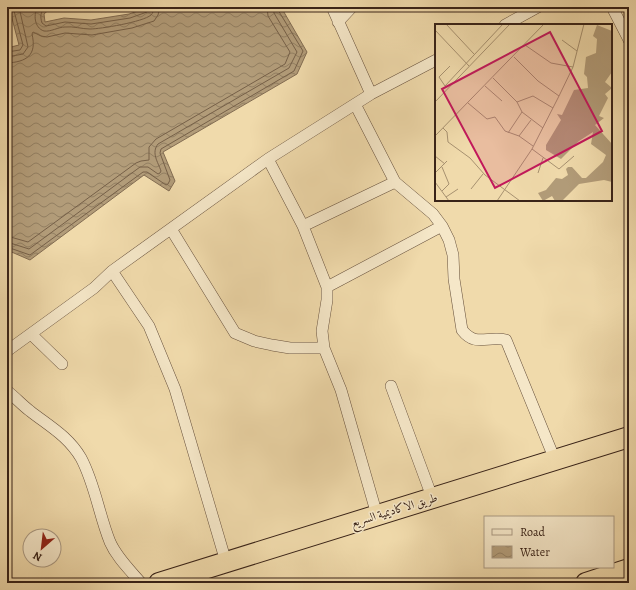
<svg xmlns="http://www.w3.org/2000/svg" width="636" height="590" font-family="Alegreya,Amiri,serif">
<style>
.water{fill:url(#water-waves);stroke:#826c52}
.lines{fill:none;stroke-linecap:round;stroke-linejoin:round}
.shore{stroke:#766048;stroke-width:1}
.street-casing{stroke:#67513d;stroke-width:12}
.highway-casing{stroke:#392318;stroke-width:22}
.street{stroke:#f5e7c8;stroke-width:11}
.highway{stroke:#f0daab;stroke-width:20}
.labels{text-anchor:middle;stroke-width:3;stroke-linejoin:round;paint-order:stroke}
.street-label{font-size:12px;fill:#392318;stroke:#f5e7c8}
.inset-road{fill:none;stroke:#a79170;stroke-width:1}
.view{fill:#c2185b;fill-opacity:0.15;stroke:#c2185b;stroke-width:2}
.inset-edge{fill:none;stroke:#392318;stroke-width:2}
</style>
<defs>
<pattern id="water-waves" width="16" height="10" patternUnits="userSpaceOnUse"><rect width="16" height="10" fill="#b29c79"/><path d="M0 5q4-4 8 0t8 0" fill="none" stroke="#927f62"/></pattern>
</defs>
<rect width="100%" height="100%" fill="#f0daab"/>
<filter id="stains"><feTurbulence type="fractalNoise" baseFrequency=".005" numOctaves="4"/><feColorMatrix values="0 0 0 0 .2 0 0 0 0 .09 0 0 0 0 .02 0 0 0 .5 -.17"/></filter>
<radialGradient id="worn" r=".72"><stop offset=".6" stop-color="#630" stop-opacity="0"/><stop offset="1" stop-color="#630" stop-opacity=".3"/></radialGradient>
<path class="water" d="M9 7H52L44 14 45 22 64 18 91 20 129 14 150 7H281L307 52 297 74 163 152 175 181 169 191 144 175 30 260 7 250V48L19 45Z"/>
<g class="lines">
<path class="shore" d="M38 7C33 13 34 28 44 31 51 32 58 27 65 27 73 26 82 29 90 29 100 29 143 22 151 15 153 13 154 10 154 7
M46 7C40 12 40 16 42 23L46 26 65 22 91 24 130 18 147 12 149 7
M7 52 20 50 23 45 13 7
M7 57 23 54 28 47 19 7
M7 63C27 62 37 55 32 34L33 32 41 36 47 37 65 33 92 35 132 28 154 21 158 15 160 7
M7 236 28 242 136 163 141 161 149 160V147L156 139 285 64 290 52 268 16 267 7
M7 242 29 249 140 167H148L158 174 160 173 161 171C158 162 151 153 158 144L289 68 297 52 274 13 273 7
M7 247 30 255 143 172H147L166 185 168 184 170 180 160 153 161 149 294 71 303 51 278 10V7"/>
<g class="street-casing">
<path id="street" d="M332 7 371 94
M612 7 629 40
M338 22 352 7
M505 25 538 7
M355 104 395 182 433 214 442 226 449 240 453 255 454 279 462 330C476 348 488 335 506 340L555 460
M268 159 303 226 327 287V300L322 331 324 348 341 390 377 515
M303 226 395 182
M171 229 235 333 254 341 272 345 290 348H324
M112 271 149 326 175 389 226 562
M327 287 442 226
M31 334 62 364
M7 351 94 288 112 271 268 159 371 94 436 60
M391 386 432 497
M7 391C15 397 22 405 30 411 49 426 68 436 81 458 95 484 99 515 110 542 117 558 130 570 141 583"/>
</g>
<g class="highway-casing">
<path id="highway" d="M159 583 629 437
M586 583 629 569"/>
</g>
<use href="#street" class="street"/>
<use href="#highway" class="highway"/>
</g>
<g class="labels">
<g class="street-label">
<text transform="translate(394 510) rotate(-17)" y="4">طريق الاكاديمية السريع</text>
</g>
</g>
<g transform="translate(435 24)">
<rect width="177" height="177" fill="#f0daab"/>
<path d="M162 1 177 7V48L170 58 177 64 170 70 173 74 164 92 169 94 160 101 177 120V158L169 156 144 160 127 177H120L117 172 108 177 103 169 111 166 121 154 127 155 133 151 131 145 133 143H137L147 154H151L168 138 171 131 156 120 158 108 144 117 126 135 111 126V121L126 96 122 90 127 91 139 66 153 64 152 53 149 50 151 33 161 29 162 15 158 12Z" fill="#b29c79"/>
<path class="inset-road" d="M11 0 39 30M0 6 34 42M127 16 142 27M90 21 116 39 138 43M79 33 103 57 124 72M58 54 82 78 87 88 108 104M10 62 68 0M10 62 4 53 15 42M50 62 67 77M0 78 75 0M82 78 98 72 118 84M33 79 52 95 60 93 70 107 84 112 98 122M8 104 12 108 13 118 35 134 50 151 85 177M73 109 87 88M0 112 109 0M84 112 96 96M97 125 124 145 139 132M0 132 10 140M0 149 12 137M103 149 108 134M0 158 14 177M36 165 48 150M7 167 14 160 7 143M11 173 23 165M62 177 97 125 124 72 138 43 149 0"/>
<path class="view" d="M115 8 167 107 60 164 7 65Z"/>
<rect width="177" height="177" class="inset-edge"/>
</g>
<rect width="636" height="590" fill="none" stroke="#f0daab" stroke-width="24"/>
<rect x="8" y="8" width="620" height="574" fill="none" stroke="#392318" stroke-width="2"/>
<rect x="12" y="12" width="612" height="566" fill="none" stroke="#392318"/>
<rect x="484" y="516" width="130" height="52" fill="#f5e7c8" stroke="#aa9982"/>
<rect x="492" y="529" width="20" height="6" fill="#f5e7c8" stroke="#aa9982"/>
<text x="520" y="536" font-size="12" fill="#392318">Road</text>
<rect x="492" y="546" width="20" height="12" fill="url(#water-waves)" stroke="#aa9982"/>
<text x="520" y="556" font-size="12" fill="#392318">Water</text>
<g transform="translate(42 548) rotate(208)"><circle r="19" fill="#f5e7c8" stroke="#aa9982"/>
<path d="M0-3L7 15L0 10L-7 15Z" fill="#8f2418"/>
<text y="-6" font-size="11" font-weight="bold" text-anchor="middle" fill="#392318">N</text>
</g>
<rect width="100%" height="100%" filter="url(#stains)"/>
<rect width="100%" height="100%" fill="url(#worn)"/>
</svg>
